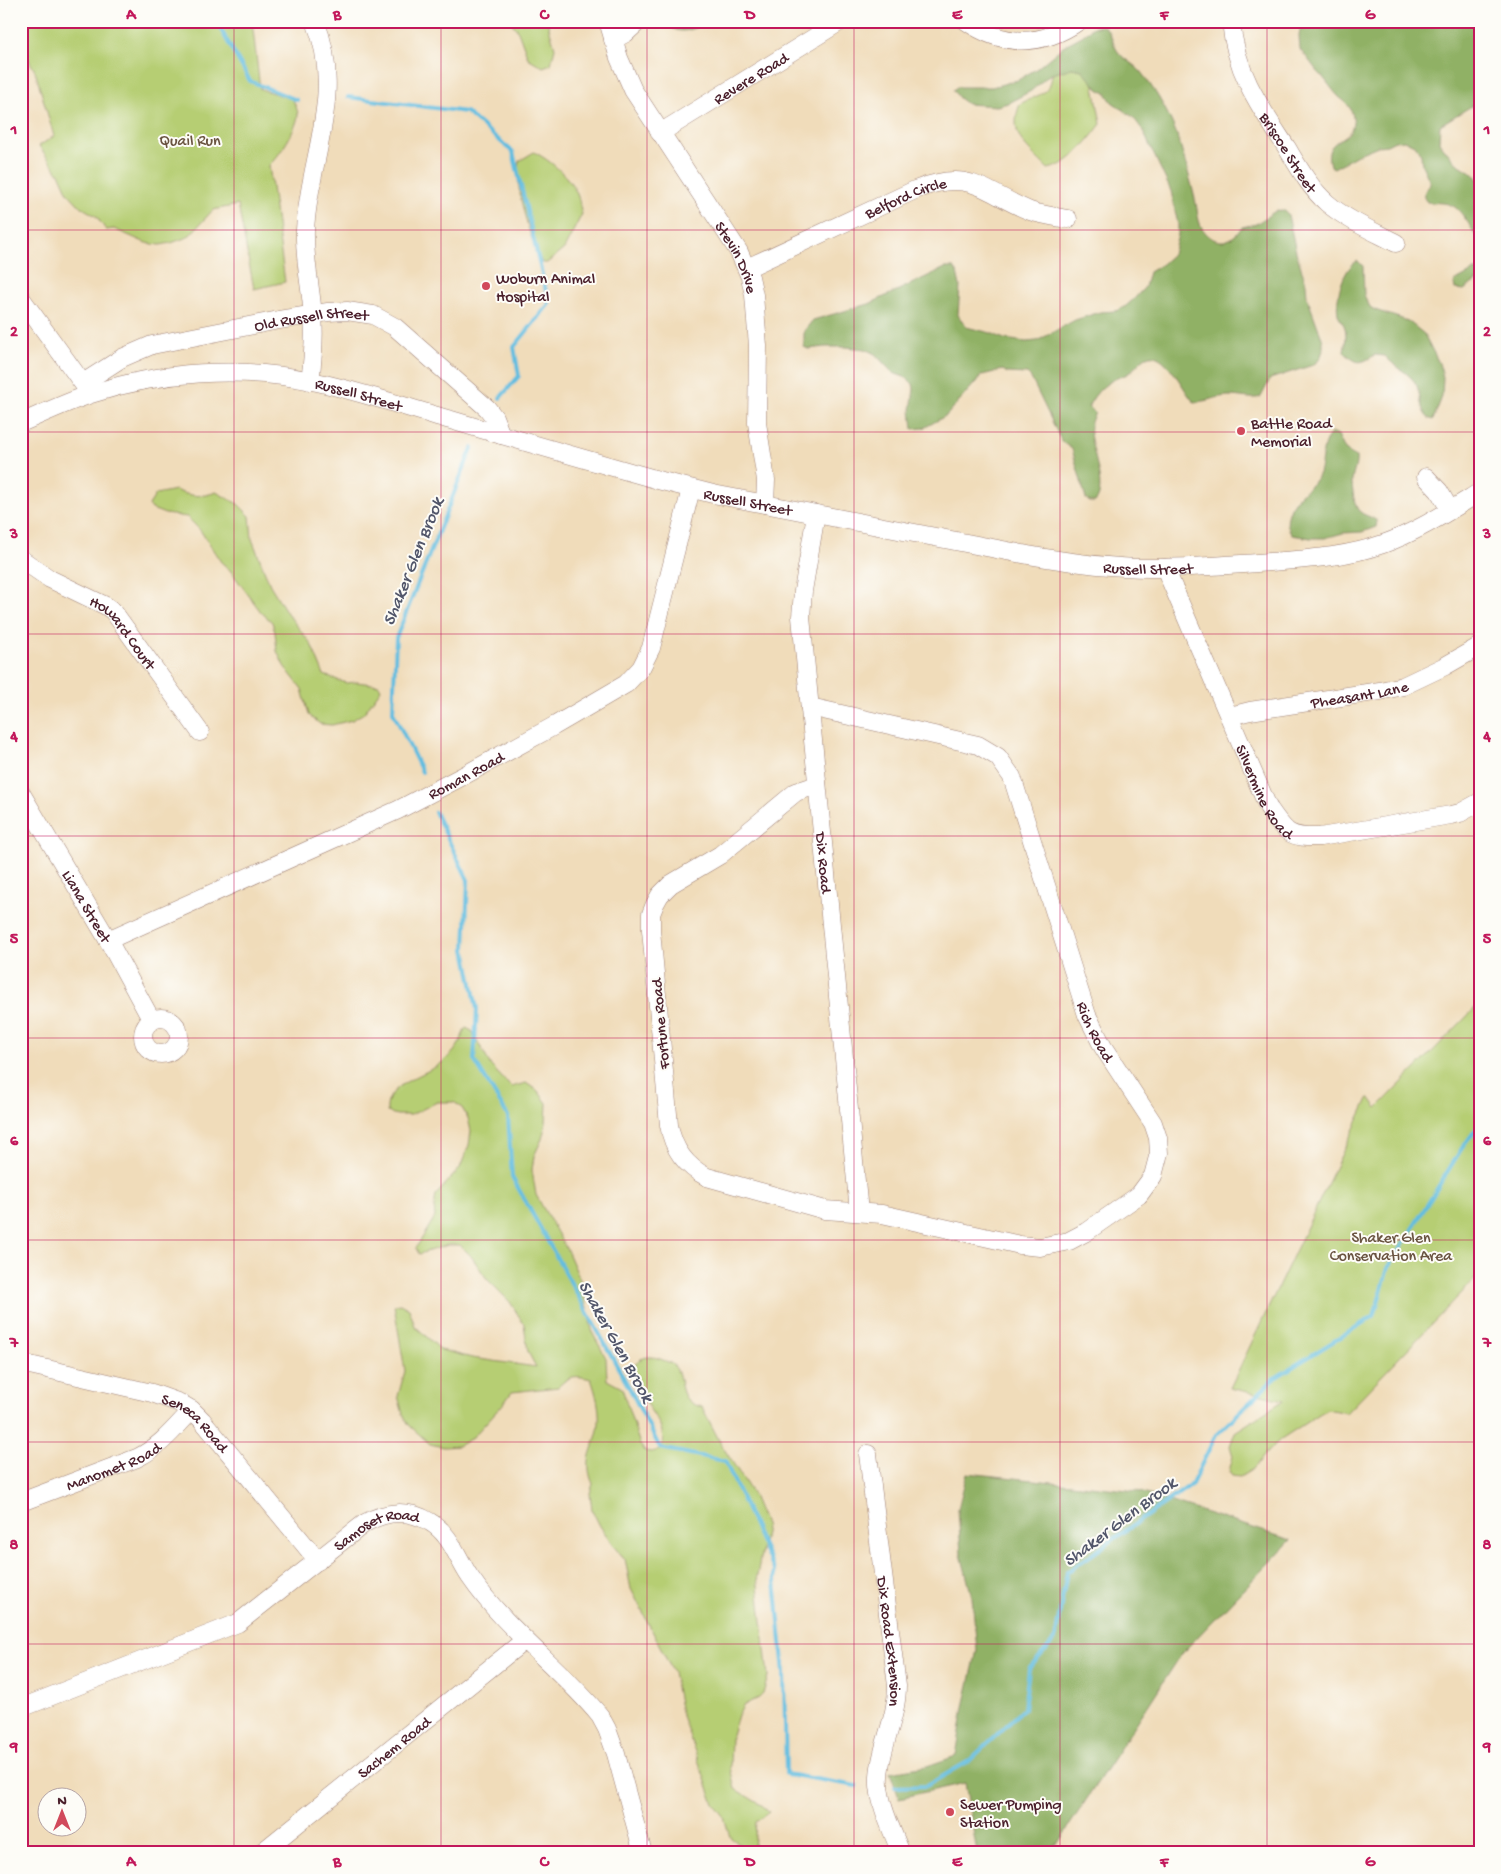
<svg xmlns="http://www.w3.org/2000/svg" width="1501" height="1874" font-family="'Gochi Hand',sans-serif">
  <rect width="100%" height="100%" fill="#fdfcf7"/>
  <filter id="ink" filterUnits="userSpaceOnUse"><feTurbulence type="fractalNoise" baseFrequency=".02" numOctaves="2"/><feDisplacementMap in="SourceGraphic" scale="10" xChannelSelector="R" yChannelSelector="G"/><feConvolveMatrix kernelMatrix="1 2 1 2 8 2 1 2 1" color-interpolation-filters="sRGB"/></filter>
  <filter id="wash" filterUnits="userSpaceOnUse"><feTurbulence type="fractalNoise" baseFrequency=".0096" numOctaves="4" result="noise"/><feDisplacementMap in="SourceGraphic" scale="20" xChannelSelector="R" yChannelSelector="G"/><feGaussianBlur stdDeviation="1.12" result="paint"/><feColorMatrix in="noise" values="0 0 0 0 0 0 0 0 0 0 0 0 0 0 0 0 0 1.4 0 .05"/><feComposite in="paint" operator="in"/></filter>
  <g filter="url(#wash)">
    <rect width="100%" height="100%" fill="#f0dcba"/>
    <path fill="#b6ce73" stroke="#80764f" d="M21,21h231l8,68 33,10c1,5 5,11 5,15 0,13 -19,43 -29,51l16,117 -31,7 -16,-84 -25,5 -25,27 -17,6 -11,2 -14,-2 -32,-14 -8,1 -10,-14 -15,-9 -13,-14 -8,-18 -21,-29 15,-10 -19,-65 -14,-25z
      M510,21h37l8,27 -4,16 -8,3 -15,-9 -10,-27z
      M1073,65l19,10 9,49c-14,18 -29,40 -53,45 -20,-21 -41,-33 -28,-65 8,-5 28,-10 30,-20 2,-4 1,-7 3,-11z
      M534,152c16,8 36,25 43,42 3,6 3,14 5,20l-18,35 -17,14h-5c-11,-21 -29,-79 -23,-102z
      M175,490c14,6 26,8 41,2l22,12 12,12 2,23 18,46 17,28 24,31 13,31 22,8 11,-1 22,3 2,4 -17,24 -12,7 -20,5 -12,-1 -11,-9 -7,-26 -18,-23 -7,-15 -2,-19 -3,-10 -11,-10 -31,-42 -9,-8 -21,-32 -13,-13 -22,-3 -13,-5 -3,-4 7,-11z
      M1480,1003v235l-4,6 4,4v26l-134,139 -19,-4 -46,30 -13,12 -15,18 -13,8 -8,-1 -3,-4 4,-16 -3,-10 5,-14 49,-32 -54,-12 139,-291 8,11z
      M466,1028l6,3 19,35 20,21 15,-4 12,8 9,12 -1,20 -4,16 -8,17 -2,14 4,25 31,55 14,32 12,52 13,24 1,22 15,8 18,57 5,6 6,1 9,-2c4,-7 3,-15 1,-22 -5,-15 -44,-54 -22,-68 10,-6 19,-2 29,2 18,7 7,30 23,41 3,2 7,3 11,4l19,37 31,49 14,34 -9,49 11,100 -5,18 -4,4 -15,7 -6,10 -7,23 -1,29 5,22 28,17 6,6 -13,10 -2,28 -3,3 -21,-16 -6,-20 -10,-13 -33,-91 -8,-41 -42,-83 -6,-30 -10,-11 -15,-22 -8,-16 -2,-17 3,-9c-12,-27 5,-39 6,-62 1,-14 -3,-29 -8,-43 -16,-4 -21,-4 -33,8l-46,5 -8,11 -32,35 -14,8 -14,1 -14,-3 -21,-19 -6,-11 -5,-18 7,-25 -11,-66 6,-1 9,5 6,17 26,24 31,8 64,9 -8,-15 -4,-28 -14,-22 -23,-23 -16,-23 -11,-11h-12l-29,9 -3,-6 19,-31 -1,-10 2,-12 24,-27 9,-23 2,-14 -3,-13 -6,-10 -8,-6h-17l-26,13h-14l-10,-3c-3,-30 41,-36 58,-52 6,-5 12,-11 15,-18 3,-5 2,-10 6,-14z"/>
    <path fill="#90b165" stroke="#6d6848" d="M675,21h32c-9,7 -24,14 -35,7z
      M1302,21h178v80l-40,24 -1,17 16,20 19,12 6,9v60c-6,-10 -18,-34 -29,-38 -7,-3 -17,-2 -24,-3 -8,-9 1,-11 3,-20l-8,-17 -1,-10 -5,-9 -12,-6 -9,1 -8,4 -9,1 -17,7 -27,15 -4,-2c-8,-30 21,-22 23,-43 1,-5 -1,-11 -3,-15 -3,-5 -7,-8 -11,-11 -6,-6 -11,-14 -17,-21 -9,-8 -13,-18 -22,-26l-1,-15z
      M1103,26c9,5 9,20 17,28 6,7 14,10 20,17 17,21 32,47 40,73 5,18 11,37 15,55 3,11 2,25 10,33 13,15 27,10 37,-5l14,-3 21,-14 8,1 3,4 8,37 10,31 1,14 16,44v9l-3,9 -7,6 -43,14 -9,18c-10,3 -21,-1 -32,-1 -12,0 -23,6 -35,6 -10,-10 -27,-50 -45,-46 -10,3 -14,15 -24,19 -17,5 -29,16 -37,32l7,6c-3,6 -6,12 -5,19 1,17 18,58 5,70h-5l-4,-3 -14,-50 -10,-7 -31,-64 -4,-4 -20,-1 -4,-3 -21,5 -35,40 -23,13 -11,1 -2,-19 3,-21 -1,-5 -6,-6 -14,-5 -18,-19 -10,-5 -19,-2h-21l-17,2 -4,-2v-16l9,-11 56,-16 76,-36h9l3,4 3,14 -2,29 8,12 25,6 13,6 22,3 11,-1 38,-21 25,-8 16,-1 10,-5 8,-7 11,-12 4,-15 13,-8 11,-10 5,-19v-10l-7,-34 -29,-62 -9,-12 -21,-15 -6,-9 -8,-4 -16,-19 -10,-2 -23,7 -18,16 -23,12 -11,3 -30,-2 -8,-6 -6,-8 4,-3h35l26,-7 18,-11 29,-24 17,-9 11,-9z
      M1358,261l5,5 1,29 6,12 5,3 33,11 16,13 15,29 4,14 -1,20 -9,23c-13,-3 -12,-24 -16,-34 -6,-13 -23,-19 -32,-30l-10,-1c-15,9 -17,10 -31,-3 1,-7 3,-17 1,-24 -1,-5 -6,-8 -7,-14 -3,-14 5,-47 20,-53z
      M1480,268v10l-16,12 -9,-1 -1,-5 2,-3z
      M1332,432l6,3 7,15 11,7c1,9 -3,15 -4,24 0,6 2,25 7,30 5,5 12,5 18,10l-1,6 -14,5 -19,1 -18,5h-14l-19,-3c-5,-8 -6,-13 -3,-22 5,-20 24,-23 30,-40 4,-13 2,-30 13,-41z
      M967,1473l170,18 154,49 -108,112 -125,191 -17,10h-64l-12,-70 -66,15 -9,-26 37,-6 29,-10 8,-49 13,-57 -5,-53 -11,-43 -3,-45z"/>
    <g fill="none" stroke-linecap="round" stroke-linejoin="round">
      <path stroke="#62bde0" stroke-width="4" d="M216,21l34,60 47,19
        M348,97l118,15 47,40 36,152 -35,43 5,29 -19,22
        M422,772l-29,-60 3,-74 76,-190
        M435,812l33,68 -3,69 12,60 -3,51 34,56 4,61 118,212 30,59 65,13 49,109 10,103 2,101 71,12
        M895,1787l31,-1 43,-25 55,-52 5,-40 26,-30 12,-67 125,-88 24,-49 59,-57 99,-62 14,-48 74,-120 18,-24"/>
    </g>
  </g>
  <g filter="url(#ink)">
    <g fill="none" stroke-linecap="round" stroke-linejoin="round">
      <g stroke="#9d7e72" stroke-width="19">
        <g id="minor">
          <path id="s1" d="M608,21l11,37 14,32 106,162 11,25 4,18 4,51 -1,77 9,57 -1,24"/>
          <path d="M966,21c37,26 76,26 113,0"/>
          <path id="s2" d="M1231,21c4,51 29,86 56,127 12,20 23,40 40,55 20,17 46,28 69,40"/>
          <path d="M613,40l13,-7 13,-12"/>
          <path id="s3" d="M660,133l181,-112"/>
          <path id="s4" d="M747,268l168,-78c56,-22 67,1 115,21 12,4 26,6 38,8"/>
          <path d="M21,298l68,94"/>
          <path d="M310,381c3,-22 5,-42 3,-64 -2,-30 -9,-57 -8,-87 4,-72 40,-136 10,-209"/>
          <path id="s5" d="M83,383l39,-25 30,-13 127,-25 49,-8 19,-1 26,4 22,12 92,81 7,9 7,18"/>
          <path id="s6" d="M21,423c23,-10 46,-21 70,-29 70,-23 149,-28 221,-13 47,10 93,26 139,39 70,21 141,41 211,61l51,13 315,61c40,7 80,13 121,13 40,0 81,-3 121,-6 38,-3 76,-5 113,-18 34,-12 66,-33 97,-52"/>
          <path d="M1426,477l13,14 11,19"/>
          <path id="s7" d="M816,514l-13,77 -2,26 58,595"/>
          <path id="s8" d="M21,559l29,20 56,27 7,5 87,121"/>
          <path id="s9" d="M1165,568l103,239c18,26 20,31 52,30l131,-22 9,-2 20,-11"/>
          <path id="s10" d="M810,707l168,38 20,12 14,20 75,238 16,32 50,76 5,15 1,15 -6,23 -14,19 -53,37 -17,9 -29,6 -20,-2 -138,-31 -57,-4 -118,-33c-22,-11 -34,-28 -38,-52l-18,-195v-16l4,-10 5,-9 11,-11 49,-29 76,-63 21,-7"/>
          <path id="s11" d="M1230,716l20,-5 130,-20 23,-5 42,-20 35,-20"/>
          <path id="s12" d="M21,793l87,147 44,81"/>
          <path id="s13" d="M108,940l290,-130 65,-34 91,-50 72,-42 15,-16 10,-20 40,-159"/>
          <circle cx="161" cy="1036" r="18"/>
          <path id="s14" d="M21,1363l131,30 28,10 12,7 10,10 116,141"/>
          <path id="s15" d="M868,1454l29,232c0,32 -16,59 -18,90 -2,25 13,54 22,77"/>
          <path id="s16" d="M21,1502l116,-44c24,-12 37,-29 55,-48"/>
          <path id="s17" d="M21,1708l217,-85 127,-100c21,-12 44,-14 65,-1 21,12 27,36 40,55 36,53 90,90 130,139l7,13 9,25 27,99"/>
          <path id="s18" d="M261,1853l264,-213"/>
        </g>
      </g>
      <use href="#minor" stroke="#fff" stroke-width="18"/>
    </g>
  </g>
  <path fill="none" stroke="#c2185b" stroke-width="1" stroke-opacity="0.55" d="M234,21v1832M441,21v1832M647,21v1832M854,21v1832M1060,21v1832M1267,21v1832M21,230h1459M21,432h1459M21,634h1459M21,836h1459M21,1038h1459M21,1240h1459M21,1442h1459M21,1644h1459"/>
  <g fill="#d1495b" stroke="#fdfcf7" stroke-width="2">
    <circle cx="486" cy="286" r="5"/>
    <circle cx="1241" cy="431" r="5"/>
    <circle cx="950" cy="1812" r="5"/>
  </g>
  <g text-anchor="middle" stroke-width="4" stroke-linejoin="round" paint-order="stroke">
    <g font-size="16" fill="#4a1f2b" stroke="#fdfcf7">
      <text dy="6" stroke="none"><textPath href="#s3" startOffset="106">Revere Road</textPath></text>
      <text dy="6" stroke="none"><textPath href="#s2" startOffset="145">Briscoe Street</textPath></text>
      <text dy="6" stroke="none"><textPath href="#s4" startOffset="174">Belford Circle</textPath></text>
      <text dy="6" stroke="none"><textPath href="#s1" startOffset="271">Stevin Drive</textPath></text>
      <text dy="6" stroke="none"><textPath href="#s5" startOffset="241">Old Russell Street</textPath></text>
      <text dy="6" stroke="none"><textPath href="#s6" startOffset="348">Russell Street</textPath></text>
      <text dy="6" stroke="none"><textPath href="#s6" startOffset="752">Russell Street</textPath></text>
      <text dy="6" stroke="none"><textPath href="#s6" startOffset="1158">Russell Street</textPath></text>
      <text dy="6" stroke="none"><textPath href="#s8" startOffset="128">Howard Court</textPath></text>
      <text dy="6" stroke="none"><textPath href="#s11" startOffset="131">Pheasant Lane</textPath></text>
      <text dy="6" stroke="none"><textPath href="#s13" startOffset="394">Roman Road</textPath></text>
      <text dy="6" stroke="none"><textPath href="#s9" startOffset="245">Silvermine Road</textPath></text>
      <text dy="6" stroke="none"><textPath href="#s7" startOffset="351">Dix Road</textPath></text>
      <text dy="6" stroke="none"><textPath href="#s12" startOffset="131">Liana Street</textPath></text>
      <text transform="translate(659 1024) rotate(-95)" y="6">Fortune Road</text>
      <text dy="6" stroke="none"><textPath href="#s10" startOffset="488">Rich Road</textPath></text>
      <text dy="6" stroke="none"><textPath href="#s14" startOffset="188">Seneca Road</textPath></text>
      <text dy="6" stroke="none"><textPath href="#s16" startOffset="99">Manomet Road</textPath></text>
      <text dy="6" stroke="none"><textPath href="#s17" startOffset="404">Samoset Road</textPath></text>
      <text dy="6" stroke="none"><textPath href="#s15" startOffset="189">Dix Road Extension</textPath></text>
      <text dy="6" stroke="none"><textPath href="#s18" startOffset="170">Sachem Road</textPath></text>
    </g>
    <g font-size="16" fill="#6a5441" stroke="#fdfcf7">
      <text x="190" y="145">Quail Run</text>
      <text x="1391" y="1242">Shaker Glen<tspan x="1391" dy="18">Conservation Area</tspan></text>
    </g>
    <g font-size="16" fill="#4a1f2b" stroke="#fdfcf7" text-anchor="start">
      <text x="496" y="283">Woburn Animal<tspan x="496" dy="18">Hospital</tspan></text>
      <text x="1251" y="428">Battle Road<tspan x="1251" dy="18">Memorial</tspan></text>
      <text x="960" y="1809">Sewer Pumping<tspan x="960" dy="18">Station</tspan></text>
    </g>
    <g font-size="18" font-style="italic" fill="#52566a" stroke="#fdfcf7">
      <text transform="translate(412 561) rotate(-68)" y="6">Shaker Glen Brook</text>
      <text transform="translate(617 1341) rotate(61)" y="6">Shaker Glen Brook</text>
      <text transform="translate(1119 1521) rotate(-37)" y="6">Shaker Glen Brook</text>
    </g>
  </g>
  <rect width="1501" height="1874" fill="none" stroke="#fdfcf7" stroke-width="55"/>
  <g transform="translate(62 1812)"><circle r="24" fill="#fdfcf7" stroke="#b5a4a5"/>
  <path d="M0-4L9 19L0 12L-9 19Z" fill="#d1495b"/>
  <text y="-8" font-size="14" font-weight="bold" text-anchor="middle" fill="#4a1f2b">N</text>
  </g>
  <rect x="28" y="28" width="1446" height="1818" fill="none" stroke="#c2185b" stroke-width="2"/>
  <g font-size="16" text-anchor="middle" font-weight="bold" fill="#c2185b">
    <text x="131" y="19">A</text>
    <text x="337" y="19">B</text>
    <text x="544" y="19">C</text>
    <text x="750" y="19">D</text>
    <text x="957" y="19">E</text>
    <text x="1164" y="19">F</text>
    <text x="1370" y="19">G</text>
    <text x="14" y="134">1</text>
    <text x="1487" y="134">1</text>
    <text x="14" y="336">2</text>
    <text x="1487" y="336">2</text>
    <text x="14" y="538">3</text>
    <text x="1487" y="538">3</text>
    <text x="14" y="741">4</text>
    <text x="1487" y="741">4</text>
    <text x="14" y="943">5</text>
    <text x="1487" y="943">5</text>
    <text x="14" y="1145">6</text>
    <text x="1487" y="1145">6</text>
    <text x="14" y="1347">7</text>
    <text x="1487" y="1347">7</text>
    <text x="14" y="1549">8</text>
    <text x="1487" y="1549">8</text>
    <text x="14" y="1751">9</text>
    <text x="1487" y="1751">9</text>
    <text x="131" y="1866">A</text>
    <text x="337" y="1866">B</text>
    <text x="544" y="1866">C</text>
    <text x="750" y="1866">D</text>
    <text x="957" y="1866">E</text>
    <text x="1164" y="1866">F</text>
    <text x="1370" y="1866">G</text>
  </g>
</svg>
